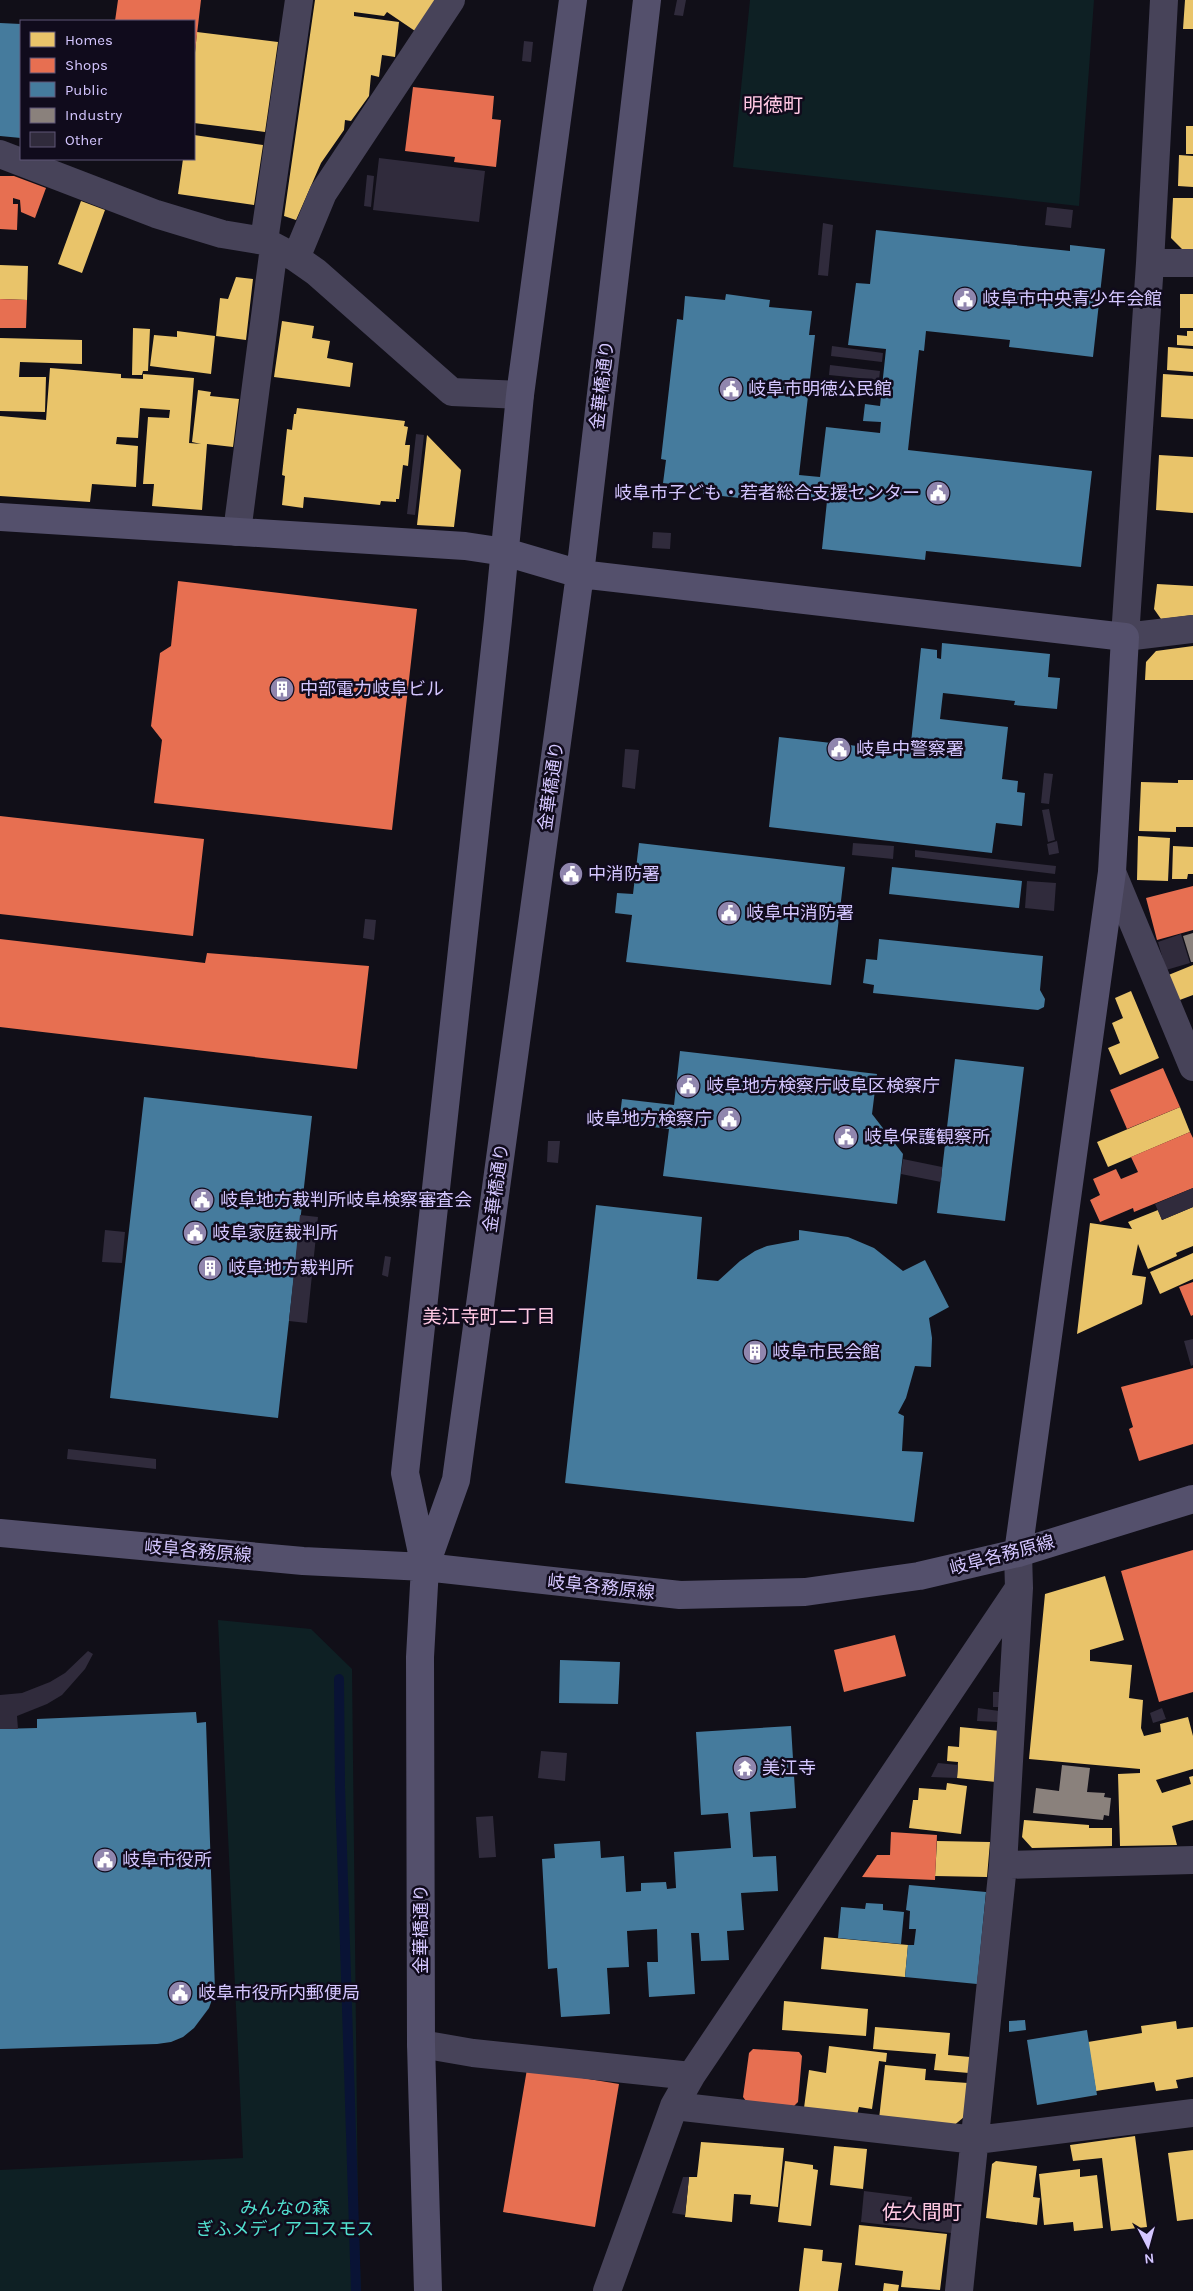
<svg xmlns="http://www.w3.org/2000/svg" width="1193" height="2291" font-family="Karla,'Noto Sans JP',sans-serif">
  <rect width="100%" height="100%" fill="#110f18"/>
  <path fill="#0e2024" d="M750,0h344l-15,206 -346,-39z
    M218,1620l93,9 41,40 6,543 3,79h-361v-121l243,-12z"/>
  <path fill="#e9c46a" d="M315,0h122l-22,31 -28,-19 -3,4 -30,-4v4l45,6 -4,35 -13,-2 -3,22 -8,-2 -2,21 -18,25 -6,-1 -1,10 -23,33 -25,57 -12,-4z
    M1185,0h8v29h-10z
    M197,32l81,10 -13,90 -71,-9v-60z
    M1186,126h7v28h-7z
    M194,135l69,10 -9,60 -76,-11 5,-35h11z
    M1179,155l14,1v31l-15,-1z
    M1173,198h20v51h-11l-11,-11z
    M81,201l24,9 -23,63 -24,-9z
    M0,265l28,1 -1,34 -27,-1z
    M236,277l17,2 -7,61 -30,-4 4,-38 8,1z
    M1180,294h13v34h-13z
    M282,321l32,5 -2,12 18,3 -3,17 26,5 -3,24 -76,-10z
    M133,328l17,1 -2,42h-5l-1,4h-10z
    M177,331l38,5 -4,38 -61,-8 4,-31 23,2z
    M1187,331h6v15l-16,-1v-10l10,1z
    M0,338l82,2v24l-62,-2 -1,15h27l-1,35 -45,-1z
    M1168,347l25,2v23l-26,-2z
    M50,368l71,6v4l22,1v-5l51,4 -5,65 12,1 -9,-2 6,-52 13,2 -1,4 29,3 -6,48 -26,-3 -5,66 -50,-4 2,-22h-11l5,-67 21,1 1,-8 -30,-2 -2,30 -21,-1 -1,7 22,2 -2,41 -44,-3 -2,18 -90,-6v-80l46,4z
    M1163,374l30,2v43l-32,-2z
    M297,408l108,13 -1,5 4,1 -3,18h5l-2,21 -5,-1 -4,34h-3v3l-15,-1 -1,4 -76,-8 -1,11 -21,-3 3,-29 -3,-1 5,-46 5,1 2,-16h2z
    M427,435l34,35 -7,57 -37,-2z
    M1159,455l34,2v56l-37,-3z
    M1157,584l36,2v29l-32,4 -7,-10z
    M1193,646v34h-48l1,-18 10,-11z
    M1178,780h15v47h-17v5l-37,-1 2,-49 37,1z
    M1138,836l32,2 -2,43 -31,-1z
    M1173,846l20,1v27h-5l-1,5h-15z
    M1193,965v30l-16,6 -11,-25z
    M1131,991l28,67 -39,17 -12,-27 12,-5 -8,-20 11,-5 -8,-20z
    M1180,1107l10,25 -82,35 -11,-25z
    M1193,1207v39l-17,7 1,3 -29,13 -10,-25 -6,31 14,2 -4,27 -65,30 13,-111 42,6 -4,-7 30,-12 4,10z
    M1193,1253v26l-33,15 -10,-22z
    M1105,1576l19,64 -34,10v11l42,4 -3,33 14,2 -2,28 3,8 17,-4 -1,-8 28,-7 5,19v33l-37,11 6,13 29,-9 -2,-7 4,-1v44l-21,6 5,19 -57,1 -2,-72 22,-1v-4l-111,-10 16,-165z
    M960,1727l40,4 -4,51 -39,-4 1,-16 -11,-1 1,-15 11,1z
    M947,1783l20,3 -6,48 -52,-6 4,-28h5l1,-12 27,2z
    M1024,1820l65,5v3h23v18l-80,2 -10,-11z
    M937,1841l53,1 -3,35 -52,-1z
    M824,1937l84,8 -3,32 -84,-8z
    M784,2001l84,8 -2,27 -84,-6z
    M1176,2021l1,8 16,-2v50l-17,3 2,8 -22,3 -2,-9 -58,9 -8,-49 54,-9 -1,-7z
    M875,2027l75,6 -2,22 22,2 -1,16 -35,-3 2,-16 -63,-5z
    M829,2046l58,7 -1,9 -7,-1 -7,48 -13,-2 -2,8 -53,-7 5,-38 17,3z
    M885,2065l41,4 -1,11 43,3 -4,34 -12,10 -73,-8z
    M1135,2136l12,91 -36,4 -9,-73 -29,3 -3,-16z
    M701,2142l83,6 -6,59 -28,-3 1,-9 -17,-1 -2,28 -47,-5 4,-40h8z
    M834,2146l33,3 -4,40 -33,-4z
    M1193,2150v69l-16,2 -9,-68z
    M785,2161l28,4v4l5,1 -7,56 -33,-4z
    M996,2161l41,5 -4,31 7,1 -3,27 -51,-7 6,-54z
    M1080,2169v8l17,-2 6,53 -29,3 -1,-9 -29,3 -5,-51z
    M859,2225l88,9 -7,56 -39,-3 2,-16 -48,-6z
    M804,2248l19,2 -1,11 20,2 -4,28h-39z
    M884,2283l15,2 -1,6h-15z"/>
  <path fill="#e76f51" d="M118,0h83l-6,51 -1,-30h-79z
    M413,87l81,9 -2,23 9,1 -5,47 -42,-5 1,-5 -50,-6z
    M0,176h14l32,12 -11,30 -14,-6 -1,-12 -7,-2v6h5l-1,26 -17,-1z
    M0,299l27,1 -1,28h-26z
    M178,581l239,28 -25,221 -238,-27 8,-63 -11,-14 9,-73 11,-7z
    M0,816l204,23 -11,97 -193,-22z
    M1193,886v44l-36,10 -11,-42z
    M0,939l205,24 2,-10 162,13 -12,103 -357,-42z
    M1163,1068l17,39 -53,22 -17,-39z
    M1190,1132l3,6v50l-59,24 -1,-4 -33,14 -10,-22 10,-5 -7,-16 23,-10 5,10 17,-7 -7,-15z
    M1193,1282v33l-2,1 -12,-29z
    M1193,1368v76l-54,17 -10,-32 4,-2 -12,-40z
    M1193,1550v142l-34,10 -38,-131z
    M895,1635l11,41 -62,16 -10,-42z
    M891,1832l46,3 -2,45 -73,-3 15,-22h13z
    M753,2049l46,3 3,4 -4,46 -4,4 -48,-5 -3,-4 6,-44z
    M527,2069l92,15 -24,143 -92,-15z"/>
  <path fill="#457b9d" d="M0,23l21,1v114l-21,-2z
    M876,230l194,21v-6l35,4 -12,108 -84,-10 1,-7 -84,-9 -2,20 -5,-1 -11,100 184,21 -11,96 -155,-16 -1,9 -103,-11 5,-48 -77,-9 -1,7 -46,-5 1,-6 -41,-5 3,-23 -5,-1 16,-140 6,1 2,-24 40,4 1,-6 44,6 -1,7 43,4 -3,24h6l-16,140 21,2 6,-50 54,6 1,-11 -18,-1 2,-17 15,2 6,-57 -38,-4 8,-62 14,1z
    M942,643l108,11 -2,23 12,1 -3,31 -43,-4 1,-4 -72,-8 -3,26 68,8 -6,52 16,2 -1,11 8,1 -3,33 -26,-3 -4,30 -223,-26 10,-90 131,15 11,-104 16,2v8l4,1z
    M639,843l206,24 -14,118 -205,-23 6,-47 -17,-2 2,-20 16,1z
    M892,867l130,14 -3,27 -130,-14z
    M879,939l164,17 -3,34 5,9 -1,8 -6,3 -165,-17 1,-8 -11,-2 3,-24 11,1z
    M680,1051l197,23 -5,40 31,40 -6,50 -234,-28 6,-47 -50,-6 3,-24 52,6z
    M955,1059l69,8 -19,154 -68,-8z
    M144,1097l168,19 -34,302 -168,-20z
    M596,1205l106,12 -5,62 21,2 22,-20 15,-10 12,-5 32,-6v-10l49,7 26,11 29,23 22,-11 24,47 -20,11 3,20 -1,29 -16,-1 -9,32 -8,15 6,3 -2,35 21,1 -9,70 -349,-39z
    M560,1660l60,2 -2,42 -59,-1z
    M196,1712l1,11 9,-1 9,269 -6,17 -15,20 -11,9 -12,5 -14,2 -157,5v-320l37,-1v-9z
    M791,1726l5,82 -46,4 3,45 23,-1 2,35 -37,2 3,37 -17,1 2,29 -28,1 -2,-28h-8l4,61 -46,3 -2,-35h11l-1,-33 -30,2 2,36 -22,1 3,46 -49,3 -4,-49 -9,1 -6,-110 13,-1 -1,-14 46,-3 1,17 23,-2 2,36 15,-1v-8l25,-1 1,7 9,-1 -2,-36 57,-4 -3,-35 -27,2 -5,-83z
    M909,1885l77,7 -9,92 -72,-7 3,-32h6l2,-16h-7l1,-18 -4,-1z
    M866,1903l17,1v6l21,2 -3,32 -63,-6 3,-31 24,2z
    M1025,2020l1,10 -17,2v-11z
    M1087,2030l10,65 -60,10 -10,-65z"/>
  <path fill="#8a817c" d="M1193,933v29h-2l-8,-26z
    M1062,1765l28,3 -3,24 18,1 -1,4 7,1 -2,18 -5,-1 -1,5 -70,-7 3,-25 23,3z"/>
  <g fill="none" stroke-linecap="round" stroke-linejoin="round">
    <path stroke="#091335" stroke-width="10" d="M339,1679l1,108 16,504"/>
  </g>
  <path fill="#302b3c" d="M677,0h9l-3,16 -9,-1z
    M524,41l9,1 -2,20 -9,-1z
    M379,158l106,13 -6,51 -106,-12z
    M367,175l7,1 -3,31 -7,-1z
    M1047,207l26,3 -2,18 -26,-3z
    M823,223l10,2 -5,51 -10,-1z
    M832,346l51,7 -1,9 -51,-6z
    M830,365l50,6 -1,9 -50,-5z
    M416,434l8,1 -9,80 -8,-1z
    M653,532l18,1 -1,16 -18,-1z
    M625,749l14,1 -4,39 -13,-2z
    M1044,773l9,1 -4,30 -8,-1z
    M1049,809l6,31 -7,2 -6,-32z
    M1057,841l2,12 -10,2 -2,-11z
    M853,843l41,3 -1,13 -41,-4z
    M915,850l141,16 -1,8 -140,-17z
    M1027,881l29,2 -2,28 -29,-3z
    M365,919l11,1 -2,20 -11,-2z
    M1181,934l9,29 -24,7 -8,-28z
    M548,1141h12l-2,22 -11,-1z
    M903,1159l39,8 -1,15 -40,-8z
    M1193,1188v19l-31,13 -7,-16z
    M300,1215l18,2 -11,106 -18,-2z
    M105,1230l20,2 -3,31 -20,-1z
    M385,1256l6,1 -3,20 -6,-2z
    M1193,1339v26l-2,1 -7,-25z
    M68,1449l88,10v10l-89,-10z
    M88,1651l5,3 -8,15 -23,26 -15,9 -30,12 1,13h-18v-34l22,-2 28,-11 15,-9z
    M993,1692h9v15h-9z
    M978,1708l21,3 -1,11 -21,-1z
    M1162,1708l4,11 -13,4 -3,-10z
    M541,1751l26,2 -2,28 -27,-3z
    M938,1763l20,2 -1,13 -26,-1z
    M493,1816l3,41 -17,1 -3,-41z
    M683,2177h6l-4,38 -13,-2z
    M864,2191l48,6 -1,7 43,5 -3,24 -90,-11z"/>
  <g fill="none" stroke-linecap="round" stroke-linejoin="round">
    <path stroke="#474359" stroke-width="28" d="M1164,0l-14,263 -25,374 68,-8
      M0,154l156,60 66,20 42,7 32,17 20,14 136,120 68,3
      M264,241l35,-241
      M296,258l27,-65 128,-193
      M1150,263h43
      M237,532l37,-285
      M1112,872l81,195
      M1003,1865l190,-5
      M421,2044l52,9 218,23
      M674,2106l302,34 217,-27
      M607,2291l67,-185 17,-30 328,-488
      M959,2291l44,-426 16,-277 -1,-35"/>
    <path stroke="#54506c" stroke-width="28" d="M0,517l465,29 40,6 75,22 545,63 -13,235 -94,681
      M0,1533l303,28 122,6 255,28 125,-3 114,-16 99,-23 175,-54
      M425,1567l31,-87 124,-906 67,-574
      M428,2291l-7,-247 -1,-387 5,-90 -20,-94 93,-853 22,-225 53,-395"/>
  </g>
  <defs>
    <g id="civic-disc" transform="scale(1.25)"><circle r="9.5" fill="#9086ae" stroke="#100b1c"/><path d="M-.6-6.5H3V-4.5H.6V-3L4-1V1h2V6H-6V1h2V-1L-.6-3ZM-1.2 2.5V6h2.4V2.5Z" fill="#fff"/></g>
    <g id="building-disc" transform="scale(1.25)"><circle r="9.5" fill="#9086ae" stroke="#100b1c"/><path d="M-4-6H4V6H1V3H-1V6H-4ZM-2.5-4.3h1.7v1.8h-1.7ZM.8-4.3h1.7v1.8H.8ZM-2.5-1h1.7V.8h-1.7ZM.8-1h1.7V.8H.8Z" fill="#fff"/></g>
    <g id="temple-disc" transform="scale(1.25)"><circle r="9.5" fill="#9086ae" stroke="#100b1c"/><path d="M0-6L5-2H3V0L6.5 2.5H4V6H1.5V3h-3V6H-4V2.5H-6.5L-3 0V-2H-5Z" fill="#fff"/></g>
  </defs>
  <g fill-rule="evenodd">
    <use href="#civic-disc" x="965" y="299"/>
    <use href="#civic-disc" x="731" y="389"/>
    <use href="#civic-disc" x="938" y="493"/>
    <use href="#building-disc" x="282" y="689"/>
    <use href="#civic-disc" x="839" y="749"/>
    <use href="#civic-disc" x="571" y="874"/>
    <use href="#civic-disc" x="729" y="913"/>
    <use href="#civic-disc" x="688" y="1086"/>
    <use href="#civic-disc" x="729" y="1119"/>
    <use href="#civic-disc" x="846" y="1137"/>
    <use href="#civic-disc" x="202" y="1200"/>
    <use href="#civic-disc" x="195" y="1233"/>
    <use href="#building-disc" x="210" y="1268"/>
    <use href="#building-disc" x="755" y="1352"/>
    <use href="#temple-disc" x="745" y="1768"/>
    <use href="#civic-disc" x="105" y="1860"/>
    <use href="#civic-disc" x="180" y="1993"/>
  </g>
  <g text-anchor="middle" stroke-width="5" stroke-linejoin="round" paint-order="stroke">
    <g font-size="18" fill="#d4c6ff" stroke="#100b1c" text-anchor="start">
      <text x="982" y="305">岐阜市中央青少年会館</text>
      <text x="748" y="395">岐阜市明徳公民館</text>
      <text x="920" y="499" text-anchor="end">岐阜市子ども・若者総合支援センター</text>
      <text x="300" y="695">中部電力岐阜ビル</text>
      <text x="856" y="755">岐阜中警察署</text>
      <text x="588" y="880">中消防署</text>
      <text x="746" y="919">岐阜中消防署</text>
      <text x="706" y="1092">岐阜地方検察庁岐阜区検察庁</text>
      <text x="712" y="1125" text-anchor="end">岐阜地方検察庁</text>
      <text x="864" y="1143">岐阜保護観察所</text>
      <text x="220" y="1206">岐阜地方裁判所岐阜検察審査会</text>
      <text x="212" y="1239">岐阜家庭裁判所</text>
      <text x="228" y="1274">岐阜地方裁判所</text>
      <text x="772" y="1358">岐阜市民会館</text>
      <text x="762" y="1774">美江寺</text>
      <text x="122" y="1866">岐阜市役所</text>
      <text x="198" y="1999">岐阜市役所内郵便局</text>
    </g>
    <g font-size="18" fill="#d4c6ff" stroke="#100b1c">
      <text transform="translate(602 385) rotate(-83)" y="6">金華橋通り</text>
      <text transform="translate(551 786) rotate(-82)" y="6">金華橋通り</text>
      <text transform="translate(496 1188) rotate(-82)" y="6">金華橋通り</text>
      <text transform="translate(198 1551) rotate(5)" y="6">岐阜各務原線</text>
      <text transform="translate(1002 1555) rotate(-15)" y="6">岐阜各務原線</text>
      <text transform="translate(601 1587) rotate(6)" y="6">岐阜各務原線</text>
      <text transform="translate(421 1929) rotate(-90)" y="6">金華橋通り</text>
    </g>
    <g font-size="18" fill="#51e0cf" stroke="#100b1c">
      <text x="285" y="2214">みんなの森<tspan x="285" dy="21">ぎふメディアコスモス</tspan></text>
    </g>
    <g font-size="19" fill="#ffc8e3" stroke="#100b1c">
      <text x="489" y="1323">美江寺町二丁目</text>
    </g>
    <g font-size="20" fill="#ffc8e3" stroke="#100b1c">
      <text x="773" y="112">明徳町</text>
      <text x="922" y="2219">佐久間町</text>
    </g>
  </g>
  <rect x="20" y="20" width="175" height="140" fill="#100b1c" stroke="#5e5677"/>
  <rect x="30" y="32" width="25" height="15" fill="#e9c46a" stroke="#5e5677"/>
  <text x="65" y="45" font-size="15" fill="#d4c6ff">Homes</text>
  <rect x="30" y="58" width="25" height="15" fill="#e76f51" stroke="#5e5677"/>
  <text x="65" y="70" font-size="15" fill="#d4c6ff">Shops</text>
  <rect x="30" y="82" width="25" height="15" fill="#457b9d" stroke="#5e5677"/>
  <text x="65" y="95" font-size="15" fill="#d4c6ff">Public</text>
  <rect x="30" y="108" width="25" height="15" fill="#8a817c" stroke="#5e5677"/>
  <text x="65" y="120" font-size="15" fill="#d4c6ff">Industry</text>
  <rect x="30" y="132" width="25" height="15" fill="#302b3c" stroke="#5e5677"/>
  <text x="65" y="145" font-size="15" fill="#d4c6ff">Other</text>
  <g transform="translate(1148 2246) rotate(174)" stroke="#100b1c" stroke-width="4" paint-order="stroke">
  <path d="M0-4L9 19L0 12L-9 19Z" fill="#d4c6ff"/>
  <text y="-8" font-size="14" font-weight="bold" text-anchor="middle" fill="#d4c6ff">N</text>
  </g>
</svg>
